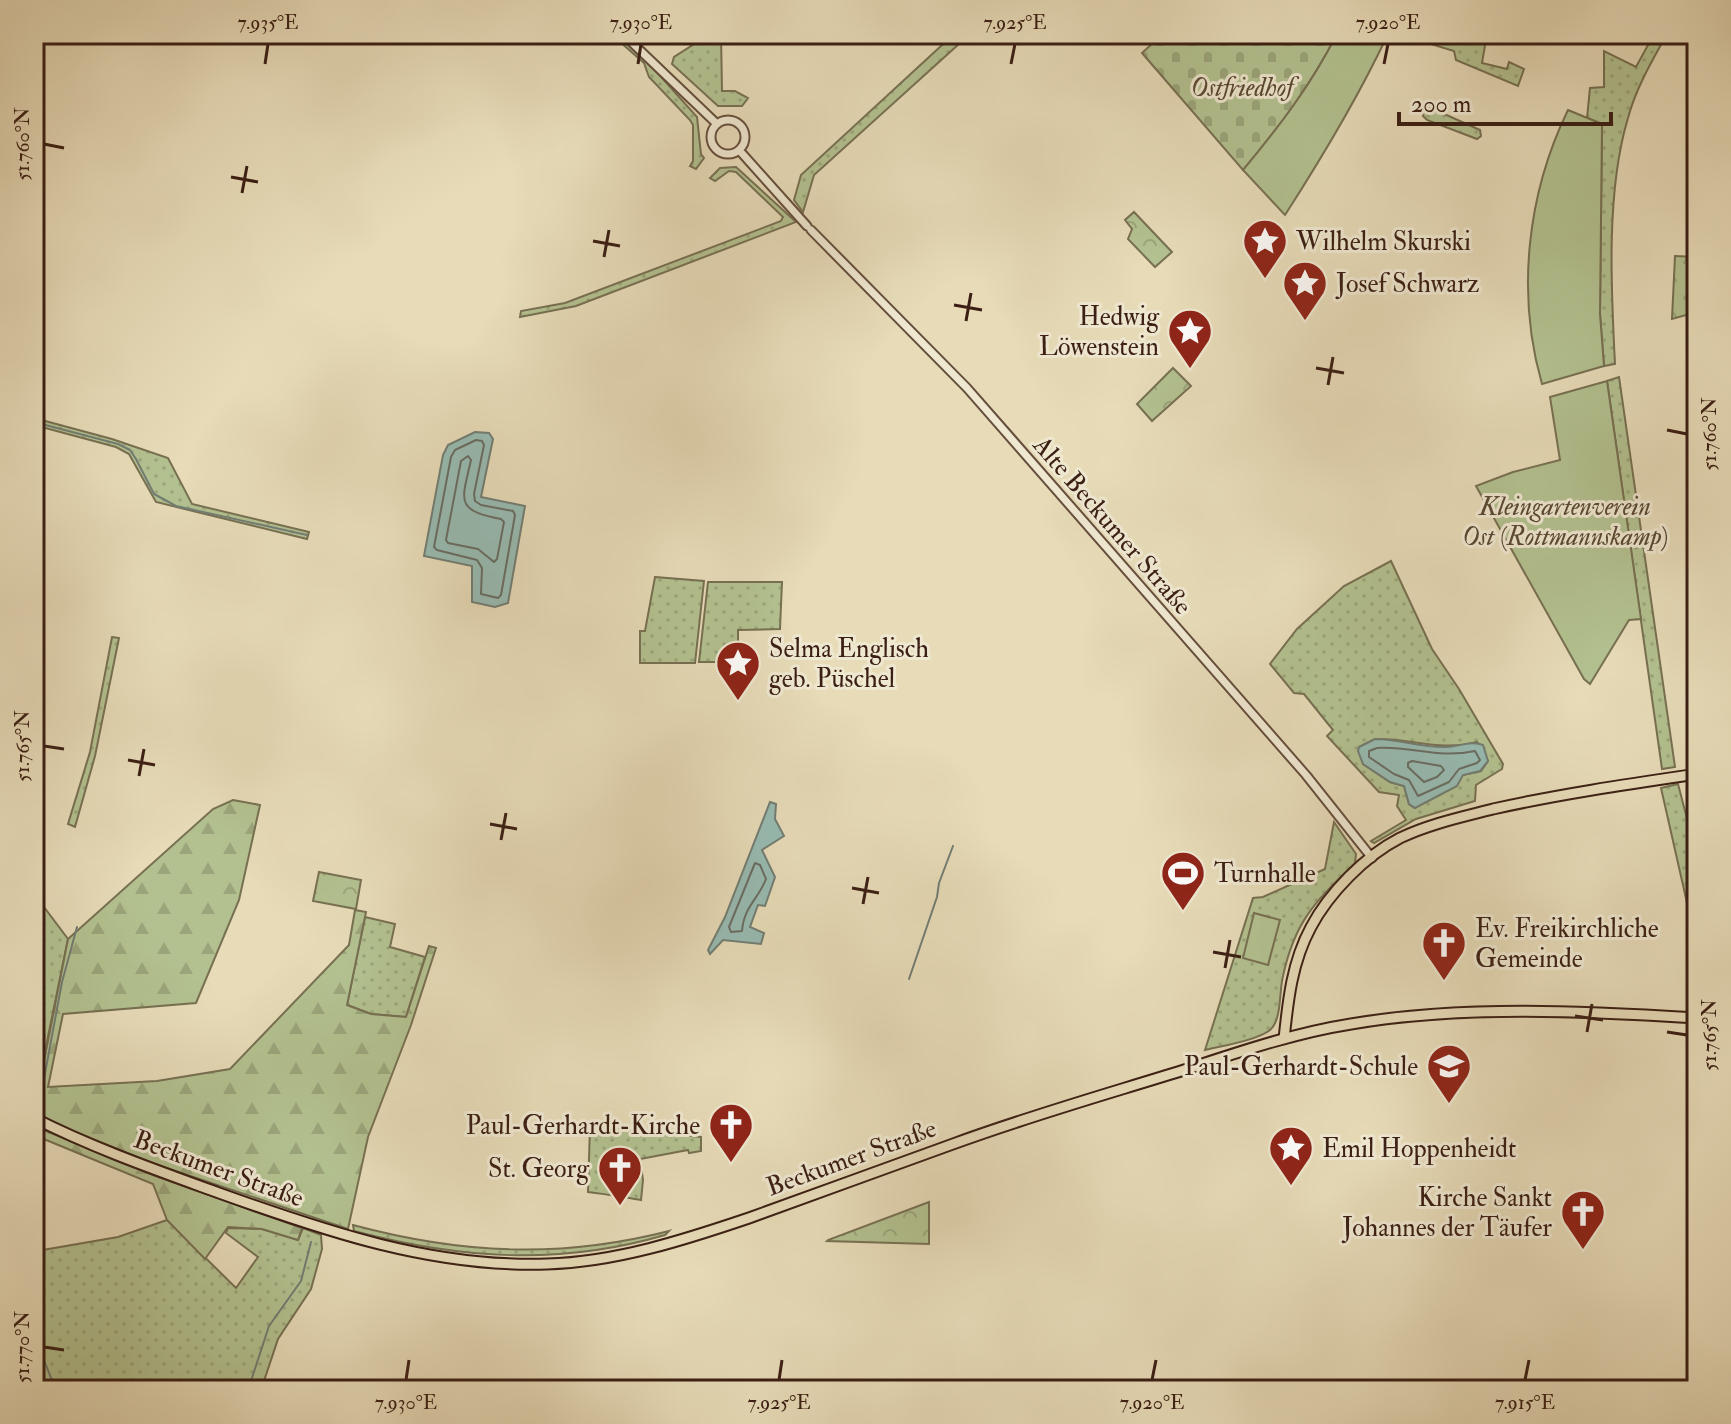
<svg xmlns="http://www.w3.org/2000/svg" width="1731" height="1424" font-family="'IM FELL Double Pica',serif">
  <defs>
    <pattern id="grass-dots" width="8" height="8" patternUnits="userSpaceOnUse" patternTransform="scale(2)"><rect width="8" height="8" fill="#b3c190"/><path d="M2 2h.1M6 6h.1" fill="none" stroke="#9ba57b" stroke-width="1.8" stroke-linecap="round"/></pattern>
    <pattern id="forest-firs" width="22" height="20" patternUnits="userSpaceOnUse" patternTransform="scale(2)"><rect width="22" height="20" fill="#b3c190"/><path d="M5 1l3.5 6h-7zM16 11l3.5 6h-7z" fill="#9ba57b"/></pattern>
    <pattern id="cemetery-stones" width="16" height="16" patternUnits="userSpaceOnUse" patternTransform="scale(2)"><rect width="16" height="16" fill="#b3c190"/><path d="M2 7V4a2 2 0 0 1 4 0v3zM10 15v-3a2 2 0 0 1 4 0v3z" fill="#9ba57b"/></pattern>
    <pattern id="park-crowns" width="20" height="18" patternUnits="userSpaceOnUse" patternTransform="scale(2)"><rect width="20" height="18" fill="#b3c190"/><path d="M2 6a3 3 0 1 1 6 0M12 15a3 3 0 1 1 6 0" fill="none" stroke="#9ba57b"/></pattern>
  </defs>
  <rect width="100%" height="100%" fill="#e7dbb8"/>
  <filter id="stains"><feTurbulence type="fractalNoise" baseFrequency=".0025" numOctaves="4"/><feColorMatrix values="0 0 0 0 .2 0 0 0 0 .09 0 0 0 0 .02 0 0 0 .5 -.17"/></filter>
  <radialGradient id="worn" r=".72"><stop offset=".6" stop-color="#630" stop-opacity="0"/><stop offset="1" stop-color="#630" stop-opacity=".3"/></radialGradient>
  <path fill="url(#grass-dots)" stroke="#777052" stroke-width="2" fill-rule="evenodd" d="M611,34h7l19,16 60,67 4,37 3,4 -8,11 -6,-3 3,-5v-36l-3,-5 -41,-43 -5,-14z
    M710,34h11l1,57h13l13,7 -6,8h-24l-46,-42 2,-7z
    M954,34h16l-156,141 -11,37 -9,-12 7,-25z
    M1398,34h89l-5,29 25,6 2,-7 15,7 -6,17 -62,-26 -2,-9z
    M1654,34h13c-15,27 -31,54 -39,84 -22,73 -17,169 -13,246l-11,2 -4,-52 2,-190 -15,-6 3,-30 14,-1v-36l32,16z
    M1426,108h5l49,22 1,6 -4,3 -50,-19 -4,-4z
    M736,167l60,55 -220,84 -56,11 1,-6 44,-8 216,-82 2,-4 -47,-45 -7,-1 -14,10 -5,-3 10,-10z
    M1619,377l56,390 -13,2 -55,-388z
    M34,418l78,21 56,19 24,46 117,28 -2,7 -151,-37 -27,-48 -13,-7 -82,-22z
    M1391,561l41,88 27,40 44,75 -1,5 -26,16 -1,16 -59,18 -42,24 -3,-2 35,-21 -9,-14 2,-11 -20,-3 -52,-56 6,-6 -29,-36 -10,-1 -24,-29 27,-35 47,-43zM1375,739c37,-1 65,13 102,3l11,19 -7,10 -18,4 -48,33 -6,-4 -5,-18 -14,-4 -27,-18 -4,-17z
    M655,577l49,4 -9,82h-55v-32h5z
    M708,582h74l-2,47 -42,1v32h-39z
    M112,637l7,1 -24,118 -20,71 -7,-3 22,-72z
    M1678,784l19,73v90l-36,-159z
    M1334,822l22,32 -1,9c-39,38 -60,57 -72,113 -4,15 -1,44 -13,54 -12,10 -48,16 -65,20l48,-152 10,-1 62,-28z
    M38,899l30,40 -34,166v-189z
    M365,917l30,7 -5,23 35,10 -19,60 -35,-3 -24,-9z
    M590,1126l111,11v14l-12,2 -1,-3 -48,9 3,21 -2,20c-19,-3 -35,-6 -53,-8z
    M167,1220l69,68 22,-31 -32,-24 2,-5 34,1 36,11 5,-12 18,7 1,14 -11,40 -33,50 -17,51h-227v-126l9,-14 75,-13z
    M353,1225c108,29 207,34 316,6l-4,4c-106,31 -205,24 -311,-4z"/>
  <path fill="url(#forest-firs)" stroke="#777052" stroke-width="2" d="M233,800l27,5 -21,95 -43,103 -133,11 -15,73 109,-6 73,-12 119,-124 6,-35 11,2 -19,93 24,9 35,3 23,-71 7,2 -25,77 -43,112 -20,92 -196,-66 -99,-40 -19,-11 34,-173 145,-130z
    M34,1126l119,49 149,53 -4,12 -36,-11 -34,-2 -23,32 -38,-39 -14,-36 -119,-49z"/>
  <path fill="url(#cemetery-stones)" stroke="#777052" stroke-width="2" d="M1150,34h187c-26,51 -58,93 -94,136l-101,-117 13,-12z"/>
  <path fill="url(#park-crowns)" stroke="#777052" stroke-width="2" d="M1134,212l38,40 -17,15 -27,-28 4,-10 -7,-9z
    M1675,256l22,1v55l-25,7z
    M1173,368l18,18 -39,35 -15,-17z
    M319,872l42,8 -5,29 -43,-8z
    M929,1202v42l-102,-3 1,-1z"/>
  <path fill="#b3c190" stroke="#777052" stroke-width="2" d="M1337,34h51c-30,64 -65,122 -103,181l-42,-45c36,-43 68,-85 94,-136z
    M1568,110l34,14 -2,190 4,52 -62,18c-26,-90 -15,-190 26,-274z
    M1607,381l34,238 -12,1 -39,64 -6,-5 -108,-193 37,-14 47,-12 -10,-63z
    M1254,913l26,7 -12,45 -25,-7z"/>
  <path fill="#97bbb2" stroke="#727d73" stroke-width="2" d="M475,432l14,1 4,6 -12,58 44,9 -17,97 -13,4 -23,-5v-36l-48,-10 19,-101 5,-10z
    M1375,739c24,0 47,9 71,8 12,0 26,-7 37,-2l5,16 -8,10 -17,4 -6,11 -42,22 -6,-4 -5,-18 -14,-4 -27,-18 -5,-13 1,-4z
    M770,802l6,2 -1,15 9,17 -22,14 13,27 -10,29 -7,-1 -8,22 14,6 -3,11 -38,-4 -13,14 -2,-4 17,-33z"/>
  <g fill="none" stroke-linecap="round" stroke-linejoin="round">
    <path stroke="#696d63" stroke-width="2" d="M476,440l6,1 2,4 -10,49 1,7 6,4 32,6 2,4 -14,80 -3,3 -17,-4 1,-26 -5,-8 -40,-10 -3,-3 17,-90 4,-7z
      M468,456l3,4c-9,41 -17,50 30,59l3,3 -7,37 -3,3 -16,-13 -30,-6 -2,-3 15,-79z
      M1377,748c36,-2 61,11 98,3l5,9 -3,3 -18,6 -10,13 -31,14 -9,-16 -15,-6 -25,-17v-6z
      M1412,761l29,5 3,4 -7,7 -13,5 -16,-15v-4z
      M755,863l5,2 6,14c-8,21 -22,27 -24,52l-11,1 -2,-5z"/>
    <path stroke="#727d73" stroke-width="2" d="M34,422l84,22 12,6 6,9 18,35 22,12 131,29
      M909,979l28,-82 2,-14 14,-37
      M34,1107h3l3,-7 22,-118 15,-55
      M34,1336l22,54
      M248,1390l21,-64 32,-45 10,-39"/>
    <g stroke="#664e3d" stroke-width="11">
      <path id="minor" d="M623,34l94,90
        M711 137a17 17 0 1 1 34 0a17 17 0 1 1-34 0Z
        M739,150l68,76
        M811,230l156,158 339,387 66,83"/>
    </g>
    <g stroke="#3b1f14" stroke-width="13">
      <path id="major" d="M1284,1039c4,-39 8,-77 27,-112 18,-34 54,-71 89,-89 29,-14 62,-21 93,-29 67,-15 136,-25 204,-35
        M34,1118c59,30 122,52 185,75 106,38 214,75 328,71 69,-2 137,-24 202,-46 68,-24 136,-50 204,-74 76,-28 154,-50 231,-74 55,-18 110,-37 167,-46 111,-19 233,-13 346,-6"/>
    </g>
    <use href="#minor" stroke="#efe8d1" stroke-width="7"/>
    <use href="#major" stroke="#e7dbb8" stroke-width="9"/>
  </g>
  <path fill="none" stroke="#3b1f14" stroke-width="3" d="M265,64l3,-20M638,64l3,-20M1011,64l4,-20M1384,64l4,-20M44,144l20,4M231,177l27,5M242,193l5,-27M593,241l27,5M604,257l5,-27M954,305l28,5M966,321l5,-28M1316,368l28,5M1328,385l5,-28M1667,430l20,4M44,746l20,3M128,760l27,5M139,776l5,-27M490,824l27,5M501,840l5,-27M852,888l27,5M863,904l5,-27M1213,952l28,5M1225,968l5,-28M1575,1016l28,4M1587,1032l5,-28M1667,1032l20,3M44,1347l20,3M406,1380l3,-20M779,1380l3,-20M1152,1380l4,-20M1525,1380l4,-20"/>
  <defs>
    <g id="sight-pin" transform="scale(2.3)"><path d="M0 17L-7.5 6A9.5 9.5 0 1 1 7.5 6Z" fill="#8f2418" stroke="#efe8d1"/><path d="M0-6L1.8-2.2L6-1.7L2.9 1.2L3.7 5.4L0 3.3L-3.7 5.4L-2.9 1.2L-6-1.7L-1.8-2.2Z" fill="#fff"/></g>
    <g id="stadium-pin" transform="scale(2.3)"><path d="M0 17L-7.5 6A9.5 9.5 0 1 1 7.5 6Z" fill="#8f2418" stroke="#efe8d1"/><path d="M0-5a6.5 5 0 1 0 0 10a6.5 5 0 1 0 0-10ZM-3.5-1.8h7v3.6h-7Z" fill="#fff"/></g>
    <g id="church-pin" transform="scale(2.3)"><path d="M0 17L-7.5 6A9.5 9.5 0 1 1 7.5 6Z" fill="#8f2418" stroke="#efe8d1"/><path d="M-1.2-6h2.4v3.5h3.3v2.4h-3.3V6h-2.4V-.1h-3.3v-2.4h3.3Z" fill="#fff"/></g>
    <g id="school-pin" transform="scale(2.3)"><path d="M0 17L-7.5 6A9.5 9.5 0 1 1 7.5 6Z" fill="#8f2418" stroke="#efe8d1"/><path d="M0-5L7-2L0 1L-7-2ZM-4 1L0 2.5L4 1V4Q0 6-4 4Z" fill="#fff"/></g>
  </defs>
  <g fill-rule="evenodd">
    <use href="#sight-pin" x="1265" y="241"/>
    <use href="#sight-pin" x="1305" y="283"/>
    <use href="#sight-pin" x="1190" y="331"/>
    <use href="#sight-pin" x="738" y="663"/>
    <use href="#stadium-pin" x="1183" y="873"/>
    <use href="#church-pin" x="1444" y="943"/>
    <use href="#school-pin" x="1449" y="1066"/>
    <use href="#church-pin" x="731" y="1125"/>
    <use href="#sight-pin" x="1291" y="1148"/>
    <use href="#church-pin" x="620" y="1168"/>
    <use href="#church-pin" x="1583" y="1212"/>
  </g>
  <g text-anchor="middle" stroke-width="6" stroke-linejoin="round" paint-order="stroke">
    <g font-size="26" font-style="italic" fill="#594833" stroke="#efe8d1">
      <text x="1242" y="96">Ostfriedhof</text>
      <text x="1565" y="515">Kleingartenverein<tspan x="1565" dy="30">Ost (Rottmannskamp)</tspan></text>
    </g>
    <g font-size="26" fill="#3b1f14" stroke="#efe8d1" text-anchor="start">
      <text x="1296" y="250">Wilhelm Skurski</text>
      <text x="1336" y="292">Josef Schwarz</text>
      <text x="1159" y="325" text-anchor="end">Hedwig<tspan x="1159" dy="30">Löwenstein</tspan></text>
      <text x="769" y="657">Selma Englisch<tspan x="769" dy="30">geb. Püschel</tspan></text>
      <text x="1214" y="882">Turnhalle</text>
      <text x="1475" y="937">Ev. Freikirchliche<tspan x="1475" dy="30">Gemeinde</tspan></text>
      <text x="1418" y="1075" text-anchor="end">Paul-Gerhardt-Schule</text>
      <text x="700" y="1134" text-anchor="end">Paul-Gerhardt-Kirche</text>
      <text x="1322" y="1157">Emil Hoppenheidt</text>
      <text x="589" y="1177" text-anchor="end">St. Georg</text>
      <text x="1552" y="1206" text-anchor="end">Kirche Sankt<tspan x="1552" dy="30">Johannes der Täufer</tspan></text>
    </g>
    <g font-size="26" fill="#3b1f14" stroke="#efe8d1">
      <text transform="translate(1113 525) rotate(49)" y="9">Alte Beckumer Straße</text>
      <text transform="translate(851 1157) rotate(-20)" y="9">Beckumer Straße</text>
      <text transform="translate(219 1168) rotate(20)" y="9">Beckumer Straße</text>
    </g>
  </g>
  <rect width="1731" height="1424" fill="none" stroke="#e7dbb8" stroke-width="88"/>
  <path d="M1399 112v12h212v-12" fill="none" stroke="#3b1f14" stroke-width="4"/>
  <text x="1411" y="112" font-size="24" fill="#3b1f14" stroke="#efe8d1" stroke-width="6" paint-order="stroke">200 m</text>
  <rect x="44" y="44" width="1643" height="1336" fill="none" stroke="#3b1f14" stroke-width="3"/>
  <g font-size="20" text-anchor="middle" fill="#3b1f14">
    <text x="268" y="29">7.935°E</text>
    <text x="641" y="29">7.930°E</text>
    <text x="1015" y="29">7.925°E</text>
    <text x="1388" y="29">7.920°E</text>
    <text transform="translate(22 144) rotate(-90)" y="7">51.760°N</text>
    <text transform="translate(1709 434) rotate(-90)" y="7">51.760°N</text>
    <text transform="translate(22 746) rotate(-90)" y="7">51.765°N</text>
    <text transform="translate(1709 1035) rotate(-90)" y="7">51.765°N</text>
    <text transform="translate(22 1347) rotate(-90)" y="7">51.770°N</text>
    <text x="406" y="1409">7.930°E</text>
    <text x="779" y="1409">7.925°E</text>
    <text x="1152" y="1409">7.920°E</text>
    <text x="1525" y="1409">7.915°E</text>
  </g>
  <rect width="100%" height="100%" filter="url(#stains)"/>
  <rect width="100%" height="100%" fill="url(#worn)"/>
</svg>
